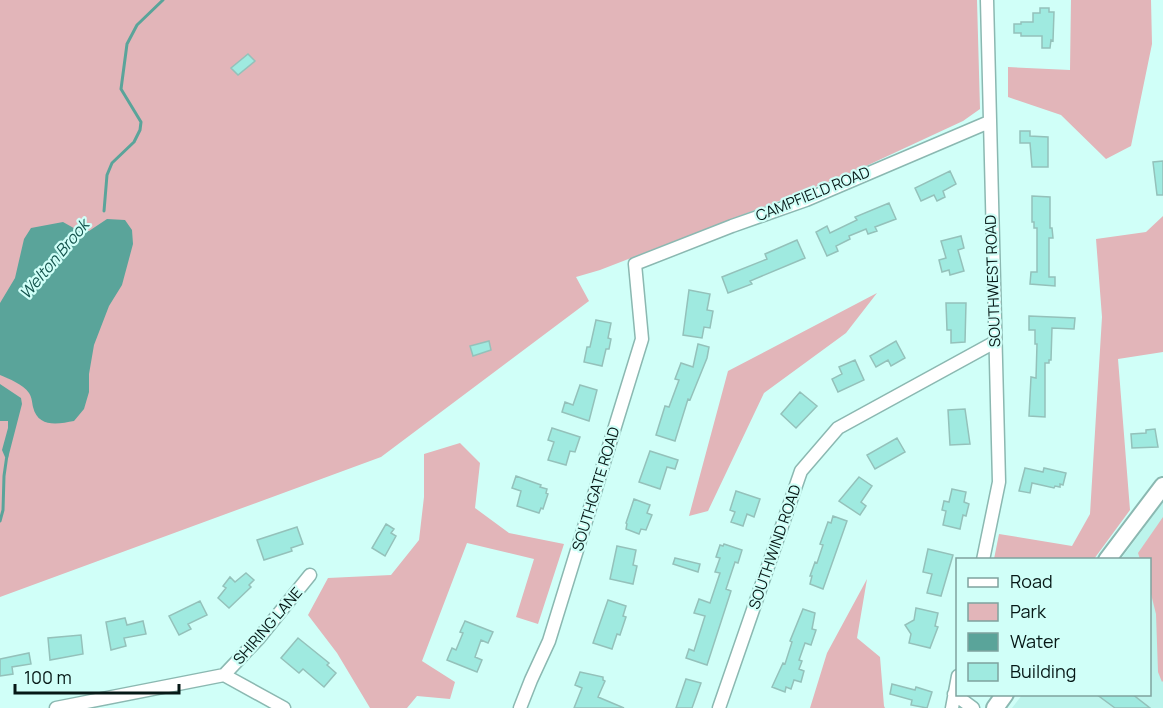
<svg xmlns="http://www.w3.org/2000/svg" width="1163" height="708" font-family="Manrope,sans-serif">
  <rect width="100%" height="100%" fill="#d0fff8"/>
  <path fill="#bcf4ec" d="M1163,502v206h-151l10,-13 128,-1v-134l-29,-1z"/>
  <path fill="#e2b5b9" d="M0,0h977l3,109 -17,12 -112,52 -251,97 -24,7 13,24 -208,156 -381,140z
    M1071,0h80l1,44 -21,102 -25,13 -45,-44 -53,-18v-30l62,3z
    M1163,216v136l-45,7 12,151 -36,49h-100l5,-25 73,12 18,-32 12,-197 -6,-78 50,-7z
    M877,293l-31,40 -82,60 -56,118 -19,5 39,-145z
    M460,443l20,20 -5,45 34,25 55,11 -26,80 -22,-7 18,-58 -67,-16 -45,118 33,21 -5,17 -33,-3 -10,12h-37l-33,-55 -29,-38 20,-37 63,-3 28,-35 5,-43v-43z
    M1163,517v164l-1,1 -4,-10 -2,-58 -6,-24v-30l-10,-1 -2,-6z
    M867,579l-10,59 23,19 4,49 1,2h-75l17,-55z"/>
  <path fill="#5aa49a" d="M107,219l18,1 7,10 1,14 -11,41 -13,21 -15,39 -5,29v18l-5,17 -10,12c-16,3 -36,7 -41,-14 -1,-5 -1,-9 -4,-14 -6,-9 -20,-14 -29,-18v-72l15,-25 9,-39 7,-11 32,-6 16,9h10z
    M0,384l21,14 1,6 -14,54 -3,-1 -3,-7 6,-22v-7h-8z"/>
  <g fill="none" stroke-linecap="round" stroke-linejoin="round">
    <path stroke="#5aa49a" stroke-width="3" d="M104,211l3,-36 5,-12 22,-21 6,-12 1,-8 -20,-33 6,-45 10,-19 26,-25
      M0,521l3,-11 1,-34 3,-21"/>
  </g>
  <path fill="#9feae0" stroke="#94c1ba" stroke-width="1.5" d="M1040,8h9v4h5l-1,29 -2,-1 -1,8h-8v-12h-21v-3h-7v-9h7v-2h12v-9h7z
    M248,54l7,7 -17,14 -7,-7z
    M1020,131h10v5l18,1v30h-16l-2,-24h-10z
    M1163,161v34h-6l-4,-33z
    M950,171l6,13 -13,7 2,6 -8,4 -3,-6 -13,6 -6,-13z
    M1032,196l18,1v31h2l1,10h-4v39h6v9l-25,-2 1,-12h6v-44h-3v-6h-2z
    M889,203l7,16 -21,8 2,4 -9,3 -2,-5 -17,7 1,3 -14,7 2,5 -11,5 -11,-24 11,-6 3,7 27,-13 -2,-3z
    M961,236l3,12 -6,2 6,21 -14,4 -1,-5 -7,2 -3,-12 7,-2 -5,-17z
    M797,240l8,18 -55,23 2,3 -24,9 -6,-16 45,-18 -2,-5z
    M689,290l21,4 -3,16 6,1 -3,17 -6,-1 -2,11 -19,-3z
    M946,303h20l-1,39 -14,1v-13h-4z
    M1029,316l46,2 -1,11 -22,-1 -1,32h-2v3h-4v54l-16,-1 2,-39 5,1 1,-34h-2v-14h-6z
    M596,320l15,3 -3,15 3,1 -2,10h-3l-4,17 -18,-4 3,-15h3z
    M489,341l2,9 -18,6 -3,-10z
    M896,341l9,17 -14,8 -3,-6 -12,7 -6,-11z
    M698,344l11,3 -2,11 -17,42 -2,-1 -13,42 -19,-6 9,-29 4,1 10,-27 -4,-1 6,-16 12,4z
    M855,360l9,20 -26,12 -6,-13 10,-5 -3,-7z
    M580,385l17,5 -8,31 -27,-9 3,-10 8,3z
    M800,392l17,14 -21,22 -15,-14z
    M965,409l5,35 -20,1 -2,-35z
    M552,428l28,9 -5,15 -5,-1 -4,14 -18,-5 6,-18 -6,-2z
    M1155,429l3,18 -26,1 -1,-14 15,-1v-3z
    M897,438l8,14 -30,17 -8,-14z
    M650,451l28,9 -3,9 -8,-2 -7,22 -21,-7z
    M1025,468l18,4 1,-4 22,5 -3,12 -3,-1v3l-5,-1 -1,2 -22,-5 -2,10 -11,-2z
    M516,476l25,9 -1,2 7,2 -1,4 2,1 -5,15 -2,-1 -2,5 -22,-7 4,-15 -9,-3z
    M859,477l13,9 -11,16 5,4 -6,9 -21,-14z
    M952,489l14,3 -2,10 5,2 -3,12 -3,-1 -3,14 -17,-4 3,-14 -4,-1 2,-9 5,1z
    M736,491l24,8 -6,18 -7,-3 -4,12 -12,-4 4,-10 -5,-2z
    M634,499l16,6 -3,8 5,2 -6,15 -5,-1 -2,5 -13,-5 1,-5 -1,-1z
    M833,516l14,5 -24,68 -13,-5 2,-8h-2l5,-14 2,1 6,-18 -3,-1 8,-22 3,1z
    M386,524l8,5 -3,4 5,3 -11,20 -13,-8z
    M297,527l6,17 -12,4 1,3 -28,9 -7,-20z
    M724,544l18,6 -4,13 -3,-1 -9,27 5,2 -24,74 -21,-7 3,-9 5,2 11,-35 -11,-3 5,-14 11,4 10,-30 -5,-1 5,-14 -4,-1 4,-12 3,1z
    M617,546l19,4 -3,15 4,1 -4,18 -23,-5z
    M928,549l25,6 -12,41 -14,-3 5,-19 -9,-2z
    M675,558l25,6 -2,8 -25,-8z
    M246,573l8,7 -5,5 2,2 -22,21 -11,-10 8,-10 -3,-2 7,-9 5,5z
    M608,600l18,6 -3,10 3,1 -6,18 -3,-1 -5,15 -19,-6z
    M200,601l7,14 -19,9 3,5 -12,6 -10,-19z
    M916,608l22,5 -3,13 3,1 -8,21 -21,-5 2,-9 -6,-9 9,-5z
    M803,609l12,4 -3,16 4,1 -5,15 -6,-2 -6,17 3,1 -3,8 5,2 -3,11 -7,-2 -3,9 -5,-2 -1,5 -13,-5 11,-24 2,1 7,-22 -2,-1z
    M125,618l2,7 16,-4 3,13 -22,4 2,8 -15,4 -5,-28z
    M465,621l28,11 -5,11 -7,-3 -6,17 7,3 -5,12 -30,-12 5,-12 4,2 7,-17 -3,-1z
    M81,635l2,19 -33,6 -2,-22z
    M298,638l31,25 -2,2 9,8 -12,14 -21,-18 -4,4 -18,-15z
    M29,653l2,11 -19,3 1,7 -13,2v-17z
    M580,672l23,5v3l2,1 -7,16 26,11h-50l8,-20 -7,-3z
    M686,679l15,4 -9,25h-16z
    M892,684l23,6 1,-3 16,5 -5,16 -16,-3 1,-5 -22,-6z
    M1096,694h36l18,14h-35z"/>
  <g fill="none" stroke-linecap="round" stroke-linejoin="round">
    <g stroke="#8bb8b1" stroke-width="15">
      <path id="minor" d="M983,560l16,-78 -12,-482
        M224,675l35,-37 51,-63
        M954,694l19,14
        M56,708l168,-33 60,33
        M520,708l11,-28 18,-39 93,-302 -7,-75 97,-38 74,-26 183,-78
        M719,708l82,-237 37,-43 157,-86
        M952,708l6,-32"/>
    </g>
    <g stroke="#8bb8b1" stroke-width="20">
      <path id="tertiary" d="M1107,560l56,-74
        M995,708l10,-14"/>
    </g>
    <use href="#minor" stroke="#fff" stroke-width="12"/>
    <use href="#tertiary" stroke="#fff" stroke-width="16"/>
  </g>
  <g text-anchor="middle" stroke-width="4.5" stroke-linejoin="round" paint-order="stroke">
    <g font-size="15" fill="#061816" stroke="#d0fff8">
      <text transform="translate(813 194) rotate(-22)" y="5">CAMPFIELD ROAD</text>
      <text transform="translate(993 281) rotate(-92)" y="5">SOUTHWEST ROAD</text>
      <text transform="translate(596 489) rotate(-73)" y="5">SOUTHGATE ROAD</text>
      <text transform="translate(775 547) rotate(-71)" y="5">SOUTHWIND ROAD</text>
      <text transform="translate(268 626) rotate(-49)" y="5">SHIRING LANE</text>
    </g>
    <g font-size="16" font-style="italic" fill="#15554e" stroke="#d0fff8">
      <text transform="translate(54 259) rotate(-50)" y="6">Welton Brook</text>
    </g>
  </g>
  <rect x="956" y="558" width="195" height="138" fill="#d0fff8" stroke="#7fa39e" stroke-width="1.5"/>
  <rect x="968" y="578" width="30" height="9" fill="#ffffff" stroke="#7fa39e" stroke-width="1.5"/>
  <text x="1010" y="588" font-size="18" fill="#061816">Road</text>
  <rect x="968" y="603" width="30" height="18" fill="#e2b5b9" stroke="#7fa39e" stroke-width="1.5"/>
  <text x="1010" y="618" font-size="18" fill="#061816">Park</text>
  <rect x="968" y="633" width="30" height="18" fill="#5aa49a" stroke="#7fa39e" stroke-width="1.5"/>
  <text x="1010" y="648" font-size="18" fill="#061816">Water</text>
  <rect x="968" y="663" width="30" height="18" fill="#9feae0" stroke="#7fa39e" stroke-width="1.5"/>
  <text x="1010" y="678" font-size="18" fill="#061816">Building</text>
  <path d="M15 684v9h164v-9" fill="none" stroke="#061816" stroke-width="3"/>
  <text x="24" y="684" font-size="18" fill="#061816" stroke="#d0fff8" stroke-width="4.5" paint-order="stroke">100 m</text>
</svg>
